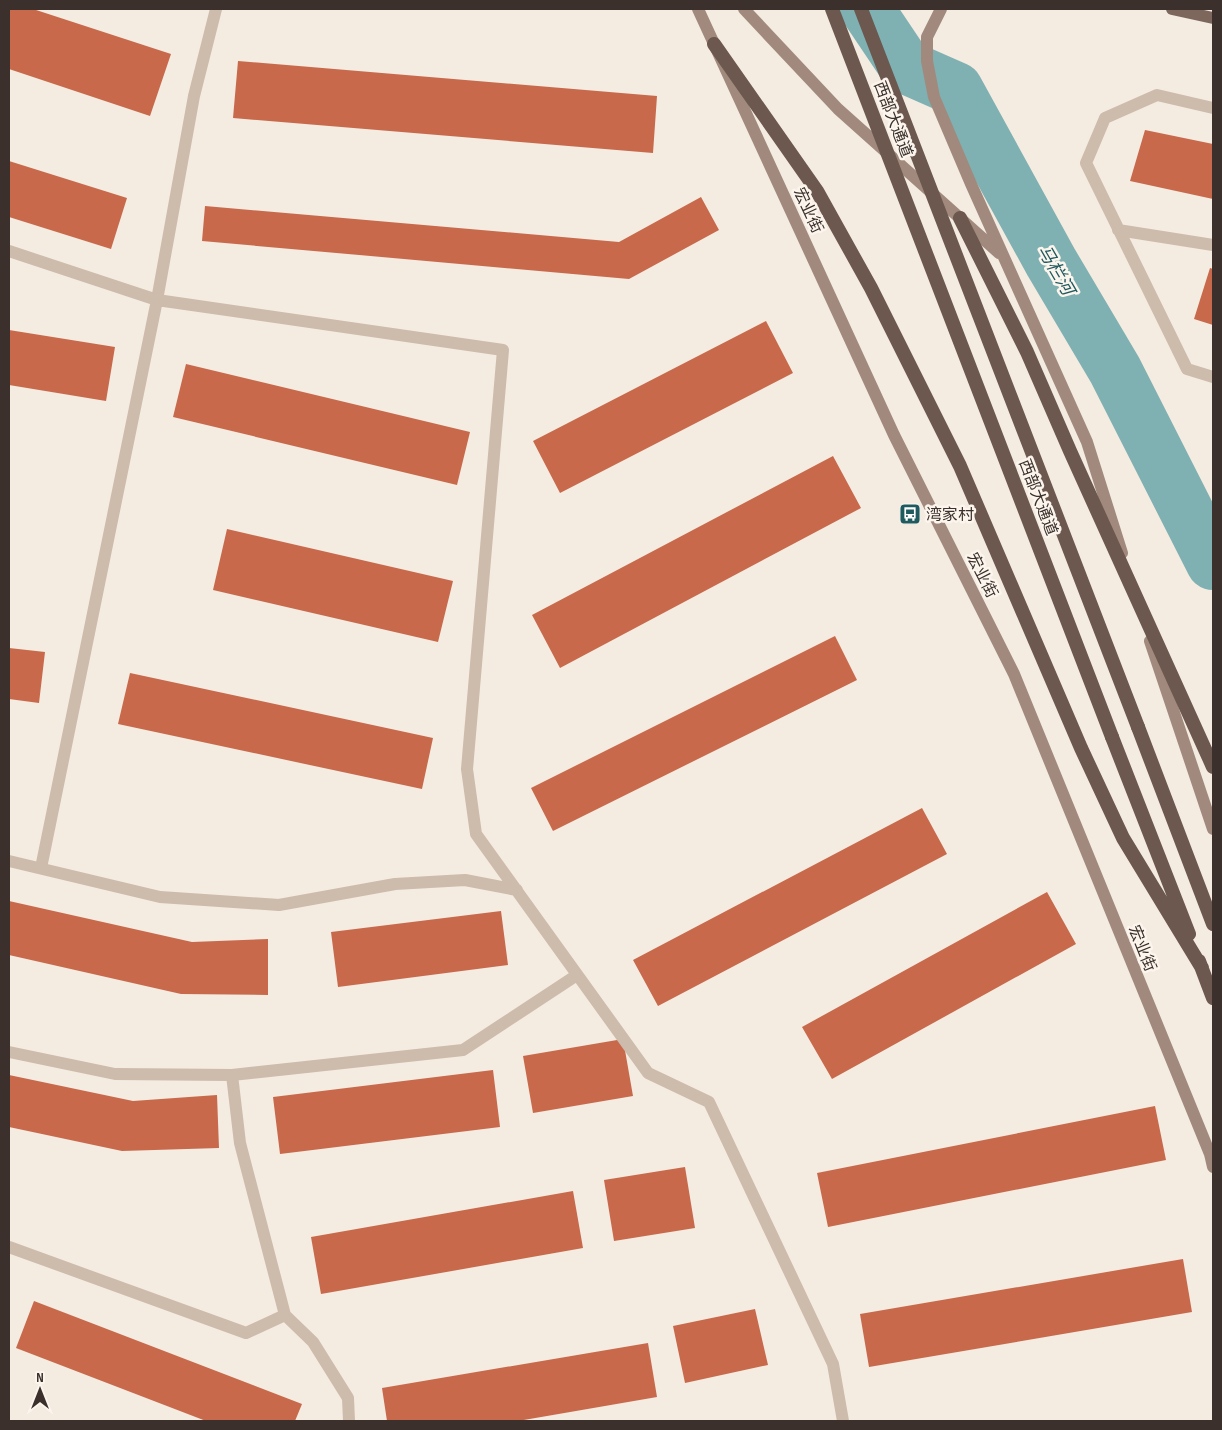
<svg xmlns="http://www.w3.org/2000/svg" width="1222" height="1430" font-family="'Sofia Sans Condensed','Noto Sans SC',sans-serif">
  <rect width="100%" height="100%" fill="#f4ebe1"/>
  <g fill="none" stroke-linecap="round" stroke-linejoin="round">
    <path stroke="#7fb0b2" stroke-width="54" d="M867,9l39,58 50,22 95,173 64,108 98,193"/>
  </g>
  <path fill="#c8694b" d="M9,9h24l138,45 -21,62 -141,-47z
    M238,61l419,35 -4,57 -420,-35z
    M1145,130l68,14v55l-83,-18z
    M9,161l118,37 -16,51 -102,-32z
    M701,197l18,33 -90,49 -427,-38 3,-35 414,36z
    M1210,268l3,1v56l-19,-6z
    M766,321l27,52 -233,120 -27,-52z
    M9,330l106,17 -9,54 -97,-16z
    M186,364l284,68 -13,53 -284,-68z
    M833,456l28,52 -301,160 -28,-53z
    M227,529l226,52 -15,61 -225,-52z
    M835,636l22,44 -304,151 -22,-43z
    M9,648l36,4 -6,51 -30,-4z
    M130,673l303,65 -11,51 -304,-65z
    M922,808l25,46 -289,152 -25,-46z
    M1047,892l29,52 -244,135 -30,-52z
    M9,901l183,41 76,-3v56l-87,-1 -172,-39z
    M501,911l7,54 -170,22 -7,-55z
    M623,1039l10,57 -100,17 -10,-57z
    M493,1070l7,57 -220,27 -7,-57z
    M9,1075l124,26 84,-6 2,53 -97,3 -113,-24z
    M1155,1106l11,54 -338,67 -11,-54z
    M685,1167l10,61 -81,13 -10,-61z
    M573,1191l10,57 -262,46 -10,-57z
    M1183,1259l9,53 -323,55 -9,-53z
    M34,1301l268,103 -7,17h-89l-190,-73z
    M755,1309l13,56 -83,18 -12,-57z
    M648,1343l9,54 -139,24h-131l-5,-33z"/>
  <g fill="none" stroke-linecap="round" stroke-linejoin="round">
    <path stroke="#cdbbac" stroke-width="12" d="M1213,108l-56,-13 -52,23 -19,45 101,206 26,8
      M1118,230l95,15"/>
    <path stroke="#cdbbac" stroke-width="12" d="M9,251l148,49 346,50 -36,419 9,65 172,239 61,29 124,262 10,57
      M9,861l151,36 119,8 116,-21 70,-4 52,10
      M41,868l116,-568 37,-204 22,-87
      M9,1052l106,22 117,1 231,-25 114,-75
      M232,1075l8,68 45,172 28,27 35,56 1,23
      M9,1247l237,86 39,-18"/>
    <path stroke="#a18a7d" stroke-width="12" d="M698,9l196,426 120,239 196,480 3,13
      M744,9l94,100 161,144
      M941,9l-14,28v24l7,36 37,87 116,258 35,111
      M1150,641l63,188"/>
    <path stroke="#7d675c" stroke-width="12" d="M1172,9l41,9"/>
    <path stroke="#6c584f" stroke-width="14" d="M714,44l103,147 54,97 89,178 121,282 42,90 79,130
      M1138,727l75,197
      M1112,737l77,197
      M1199,961l14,37"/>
    <path stroke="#6c584f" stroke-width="14" d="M832,9l280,728
      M861,9l277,718
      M960,218l67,134 43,99 143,316"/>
  </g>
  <defs>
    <g id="bus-square" transform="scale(1.125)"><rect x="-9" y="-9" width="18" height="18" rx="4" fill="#1f5a5e" stroke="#fbf5ee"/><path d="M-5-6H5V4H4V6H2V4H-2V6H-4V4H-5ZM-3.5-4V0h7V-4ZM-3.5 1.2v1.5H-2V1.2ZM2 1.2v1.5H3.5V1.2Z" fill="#fff"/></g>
  </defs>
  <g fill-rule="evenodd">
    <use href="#bus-square" x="910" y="514"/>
  </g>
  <g text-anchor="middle" stroke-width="5" stroke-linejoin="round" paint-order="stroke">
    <g font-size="16" fill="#3b302b" stroke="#fbf5ee">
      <text transform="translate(894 119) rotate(69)" y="6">西部大通道</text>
      <text transform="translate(809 210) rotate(65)" y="6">宏业街</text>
      <text transform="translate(1039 497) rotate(69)" y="6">西部大通道</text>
      <text transform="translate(983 575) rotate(63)" y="6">宏业街</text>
      <text transform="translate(1143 948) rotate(68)" y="6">宏业街</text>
    </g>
    <g font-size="16" fill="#3b302b" stroke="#fbf5ee" text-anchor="start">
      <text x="926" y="520">湾家村</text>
    </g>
    <g font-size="18" font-style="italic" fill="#1f5a5e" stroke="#fbf5ee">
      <text transform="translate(1056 270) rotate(60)" y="6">马栏河</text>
    </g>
  </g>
  <rect width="1222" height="1430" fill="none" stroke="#3b302b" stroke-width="20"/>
  <g transform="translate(40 1390)" stroke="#fbf5ee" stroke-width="4" paint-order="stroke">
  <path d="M0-4L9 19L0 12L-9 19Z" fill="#3b302b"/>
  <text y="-8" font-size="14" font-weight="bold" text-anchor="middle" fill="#3b302b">N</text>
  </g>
</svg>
